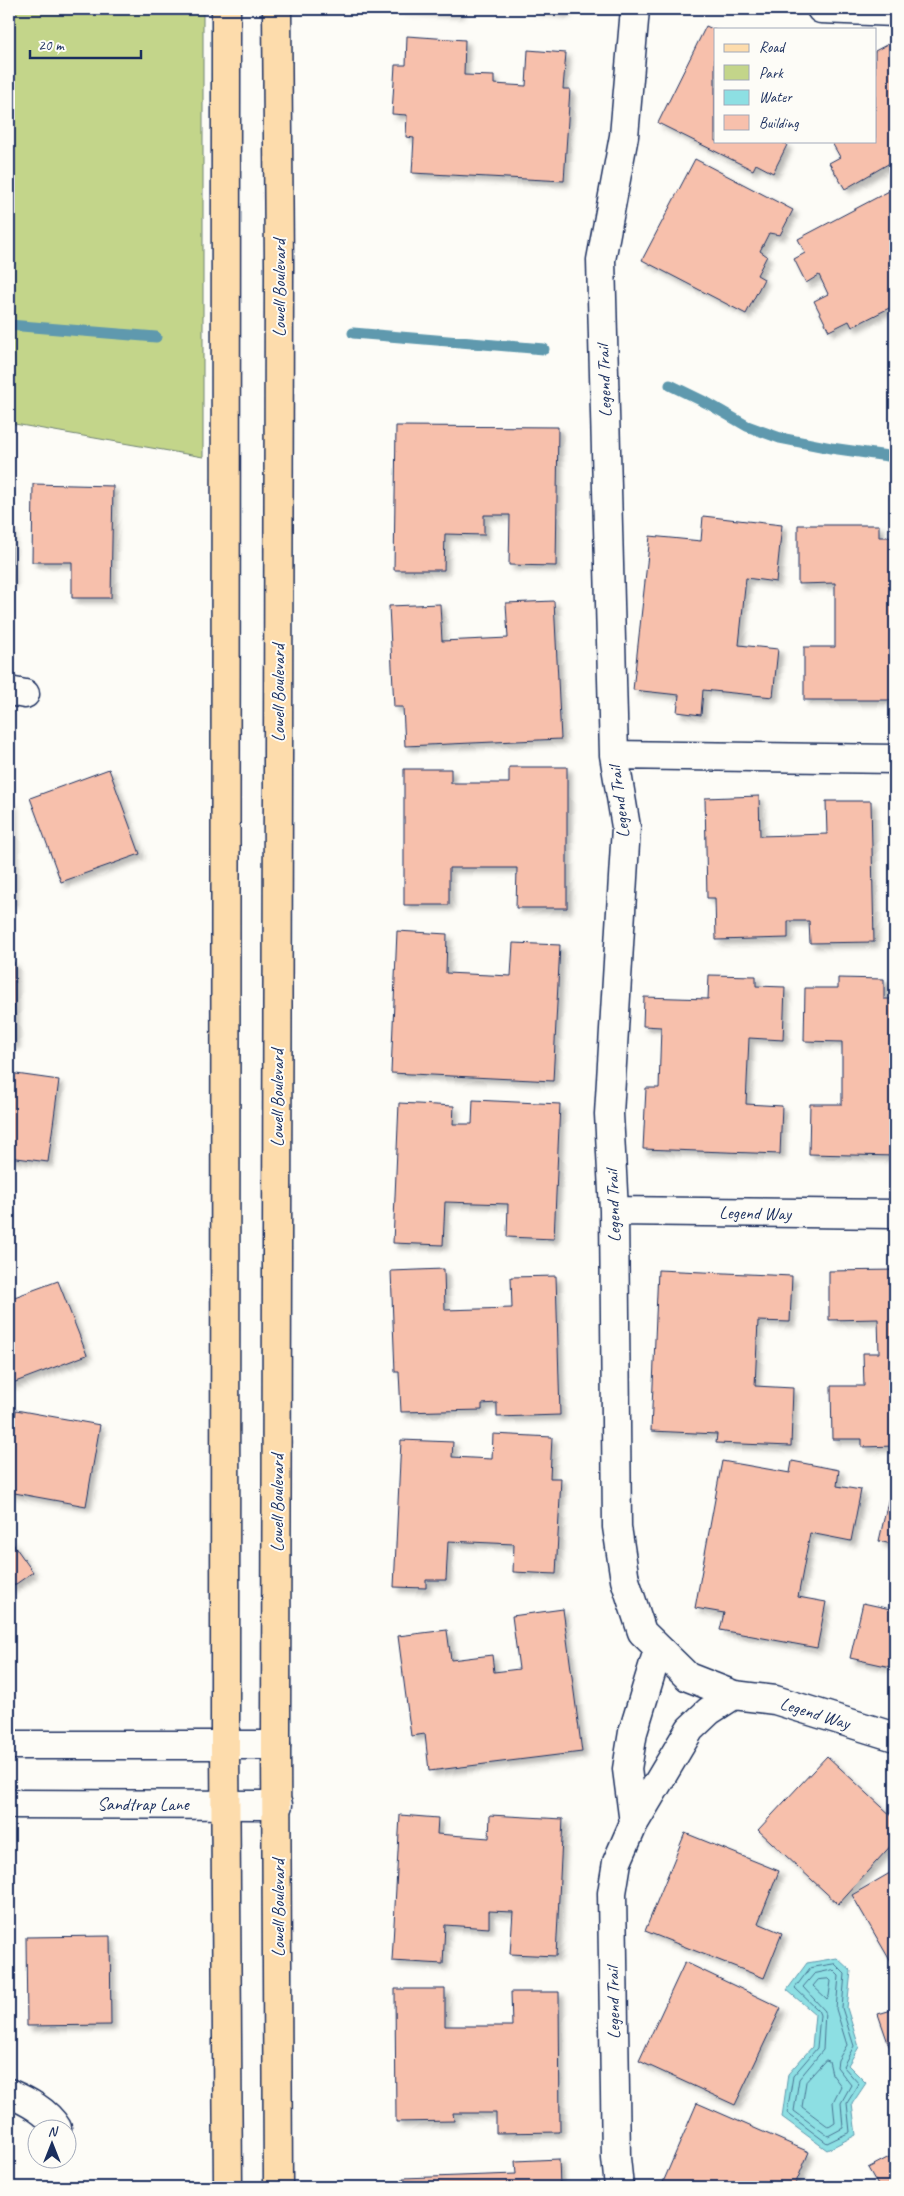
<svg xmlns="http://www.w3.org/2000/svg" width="904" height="2196" font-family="Caveat,sans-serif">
  <defs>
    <filter id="shadow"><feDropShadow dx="4.5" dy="4.5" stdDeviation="2.5" flood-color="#0004"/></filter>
  </defs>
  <rect width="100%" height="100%" fill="#fdfcf7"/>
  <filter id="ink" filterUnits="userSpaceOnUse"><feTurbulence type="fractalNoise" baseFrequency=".02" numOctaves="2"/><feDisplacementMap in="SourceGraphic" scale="10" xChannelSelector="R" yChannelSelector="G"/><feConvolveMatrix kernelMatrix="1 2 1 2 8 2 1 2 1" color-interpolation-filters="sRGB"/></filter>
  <g filter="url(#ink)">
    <path fill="#c3d58a" stroke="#6f8274" d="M9,9h194v448l-194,-34z"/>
    <path fill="#8ddfe3" stroke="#5f99ae" d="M837,1958l14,13 -4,37 12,39 -11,18 18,18 -14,21 4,31 -29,15 -45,-33 6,-43 24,-27 3,-33 -28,-24 20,-27z"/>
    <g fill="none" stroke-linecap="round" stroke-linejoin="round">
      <path stroke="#497593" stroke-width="1" d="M835,1964l10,10 -3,34 12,38 -11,20 16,18 -12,19 3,29 -23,11 -40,-30 6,-37 24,-28 3,-33 -2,-5 -23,-22 15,-20z
        M833,1970l6,6 -3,33 11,36 -9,15 -1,7 14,18 -10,18 2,25 -15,8 -34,-25 5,-32 24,-29 2,-39 -22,-24 11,-13z
        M829,1979l2,2 -2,15 -2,3 -14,-13 5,-6z
        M826,2060l3,1 3,13 9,12 -8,16 2,21 -6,4 -27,-20 4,-25z"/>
      <path stroke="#5f99ae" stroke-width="11" d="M9,325l147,12
        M353,333l191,16
        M670,385l39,19 38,22 33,12 51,10 64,9"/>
    </g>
    <path fill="#f7c0ac" stroke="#1b2f5e" filter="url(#shadow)" d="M400,9h60v4z
      M531,9h35l-1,4z
      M706,26l9,4v111h65l7,4 -14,28 -17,-9 -3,6 -95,-47z
      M407,36l58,4 -1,35 30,1v8l32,2 2,-36 38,3 -3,36h7l-6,92 -152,-8 2,-35 -8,-1 1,-22 -15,-1 3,-49h11z
      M890,43l5,9v108l-50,29 -16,-26 11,-6 -9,-16h44v-90z
      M695,159l98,51 -13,25 -11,-2 -9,18 7,5 -10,19 7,4 -18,35 -104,-54z
      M893,189l2,4v112l-43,22 -3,-6 -20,10 -15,-30 14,-7 -9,-19 -13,8 -12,-24 11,-6 -7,-14z
      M396,426l162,1 -2,139 -47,-1 1,-50h-26v20l-39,-1 -1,36h-50z
      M33,484l80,2 -2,112h-39v-36h-40z
      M703,516l79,9 -6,57 -30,-4 -7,67 39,4 -5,48 -70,-7 -2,25 -24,-3 2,-17 -46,-5 17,-154 51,5z
      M798,525h81v12h16v163h-91v-53h31v-64l-37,1z
      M9,528h2l1,55h-3z
      M554,601l7,138 -156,7 -2,-39h-9l-5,-101 51,-2 2,37 66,-3 -2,-35z
      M509,767h58v141h-51l1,-40h-68v37h-45v-136h47v14h58z
      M109,769l31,85 -79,28 -31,-84z
      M759,796l1,40 67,-2 -1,-33h45l3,141 -64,1 -1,-22h-21v17l-72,2 -1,-42h-8l-2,-100z
      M9,803h3l1,99h-4z
      M397,931l50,3 -1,39 65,3 2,-33 47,2 -7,136 -162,-8z
      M9,962h5l1,82h-6z
      M709,975l47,1v10l29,1 -2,53 -34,-2 -3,66 36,2 -2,48 -137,-5 3,-61h13l2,-61 -18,-1 1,-29 64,2z
      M838,978l46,1v20h11v157l-86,-2 1,-50h32v-62l-38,-1 1,-53h33z
      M9,1073l50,7 -11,82 -39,-5z
      M473,1100l87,4 -6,135 -47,-2 1,-33 -63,-2 -2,43 -50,-2 6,-140 55,3 -1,18h19z
      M444,1269l1,41 67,-2 -1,-31 45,-1 4,139 -63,2v-14l-15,1v6l-81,2 -2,-40h-4l-4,-101z
      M658,1270l134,6 -2,46 -32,-1 -3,65 38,2 -2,58 -75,-3 1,-9 -66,-3z
      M895,1270v176l-33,1v-8h-30l-1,-53h33l-1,-33h16l-1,-34 -49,1v-49z
      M58,1281l29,74 -77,29 -1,-85z
      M16,1410l84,15 -14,81 -77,-14v-39z
      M493,1434l59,3 -2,41h11l-5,96 -43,-2 1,-28 -66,-3 -2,39h-20v8l-32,-1 7,-147 52,2 -1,15 40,2z
      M722,1461l68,12 2,-12 47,9 -2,16 24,4 -10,51 -41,-8 -12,64 28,5 -9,46 -97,-18 4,-17 -29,-5z
      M891,1488l4,1v56l-16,-4z
      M9,1538l24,34 -24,17z
      M863,1603l32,7v58l-45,-10z
      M563,1609l19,143 -153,19 -4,-37 -14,2 -13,-100 49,-6 4,30 41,-5 2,17 25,-3 -7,-53z
      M827,1756l68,63v22l-57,63 -80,-74z
      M400,1815l38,3 -1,16 52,4 1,-23 73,4 -7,137 -46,-2 3,-42 -24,-1v17l-44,-3 -2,39 -51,-3z
      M685,1833l94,38 -21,52 24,10 -18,45 -119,-47z
      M895,1870v99l-43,-74z
      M110,1936l1,89 -84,1 -1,-89z
      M685,1962l96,46 -46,97 -96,-44z
      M395,1989h50v37h67l-1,-34h48l1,140 -64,1v-20h-43l1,8 -58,1z
      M895,2009v54l-17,-49z
      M697,2103l112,49 -15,35h-133z
      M895,2154v33h-16l-11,-19z
      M559,2159l1,28h-157v-9l113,-4 -1,-13z"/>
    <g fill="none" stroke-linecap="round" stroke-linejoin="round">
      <g stroke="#1b2f5e" stroke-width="31">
        <path id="minor" d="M635,9l-11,127 -23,124 13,495 12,72 -17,287 5,97 3,316 8,53 17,52 46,45 46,18 41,5 120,37
          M821,9l74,3
          M9,691l16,3
          M614,755l281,4
          M614,1211l281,3
          M9,1745h267
          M9,1804l269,1
          M634,1823l-7,-54 6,-37 25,-82
          M9,2093c18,8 38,18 48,35
          M619,2187l-3,-29 -4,-265 5,-31 17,-39 56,-94 19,-18 25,-16"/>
      </g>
      <g stroke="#1b2f5e" stroke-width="31">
        <path id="major" d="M226,9l-1,1736 3,442
          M277,9l2,256 -3,1480 2,442"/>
      </g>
      <use href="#minor" stroke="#fdfcf7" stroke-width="28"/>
      <use href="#major" stroke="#fddcac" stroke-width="28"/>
    </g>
  </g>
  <g text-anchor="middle" stroke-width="4" stroke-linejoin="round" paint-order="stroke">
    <g font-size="18" fill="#1b2f5e" stroke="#fdfcf7">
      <text transform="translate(279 288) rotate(-90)" y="6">Lowell Boulevard</text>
      <text transform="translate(604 381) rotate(-92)" y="6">Legend Trail</text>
      <text transform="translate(278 693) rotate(-90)" y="6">Lowell Boulevard</text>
      <text transform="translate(619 802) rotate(-97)" y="6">Legend Trail</text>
      <text transform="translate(277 1098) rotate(-90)" y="6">Lowell Boulevard</text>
      <text transform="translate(613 1206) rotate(-92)" y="6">Legend Trail</text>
      <text transform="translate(755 1213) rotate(1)" y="6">Legend Way</text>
      <text transform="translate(277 1503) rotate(-90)" y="6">Lowell Boulevard</text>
      <text transform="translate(815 1713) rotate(17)" y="6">Legend Way</text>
      <text x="143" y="1810">Sandtrap Lane</text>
      <text transform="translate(278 1908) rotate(-90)" y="6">Lowell Boulevard</text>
      <text transform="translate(613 2003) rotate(-91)" y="6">Legend Trail</text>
    </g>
  </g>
  <rect width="904" height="2196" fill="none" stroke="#fdfcf7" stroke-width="30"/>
  <rect x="15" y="15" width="874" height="2166" fill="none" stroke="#1b2f5e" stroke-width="2" filter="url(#ink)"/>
  <rect x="714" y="28" width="162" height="115" fill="#fdfcf7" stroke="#a3aaba"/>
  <rect x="724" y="44" width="25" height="8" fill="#fddcac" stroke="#a3aaba"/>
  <text x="759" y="52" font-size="15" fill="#1b2f5e">Road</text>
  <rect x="724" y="65" width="25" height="15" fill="#c3d58a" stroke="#a3aaba"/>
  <text x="759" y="78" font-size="15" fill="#1b2f5e">Park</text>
  <rect x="724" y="90" width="25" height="15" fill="#8ddfe3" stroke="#a3aaba"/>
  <text x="759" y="102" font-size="15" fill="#1b2f5e">Water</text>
  <rect x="724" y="115" width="25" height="15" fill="#f7c0ac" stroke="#a3aaba"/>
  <text x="759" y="128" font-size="15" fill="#1b2f5e">Building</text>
  <g transform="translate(52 2144)"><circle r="24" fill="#fdfcf7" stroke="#a3aaba"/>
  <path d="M0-4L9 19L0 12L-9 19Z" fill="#1b2f5e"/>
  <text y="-8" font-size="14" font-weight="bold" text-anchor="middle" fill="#1b2f5e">N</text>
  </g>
  <path d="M30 50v8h111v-8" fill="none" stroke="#1b2f5e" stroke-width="2.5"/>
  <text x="38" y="50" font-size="15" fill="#1b2f5e" stroke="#fdfcf7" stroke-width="4" paint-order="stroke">20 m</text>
</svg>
